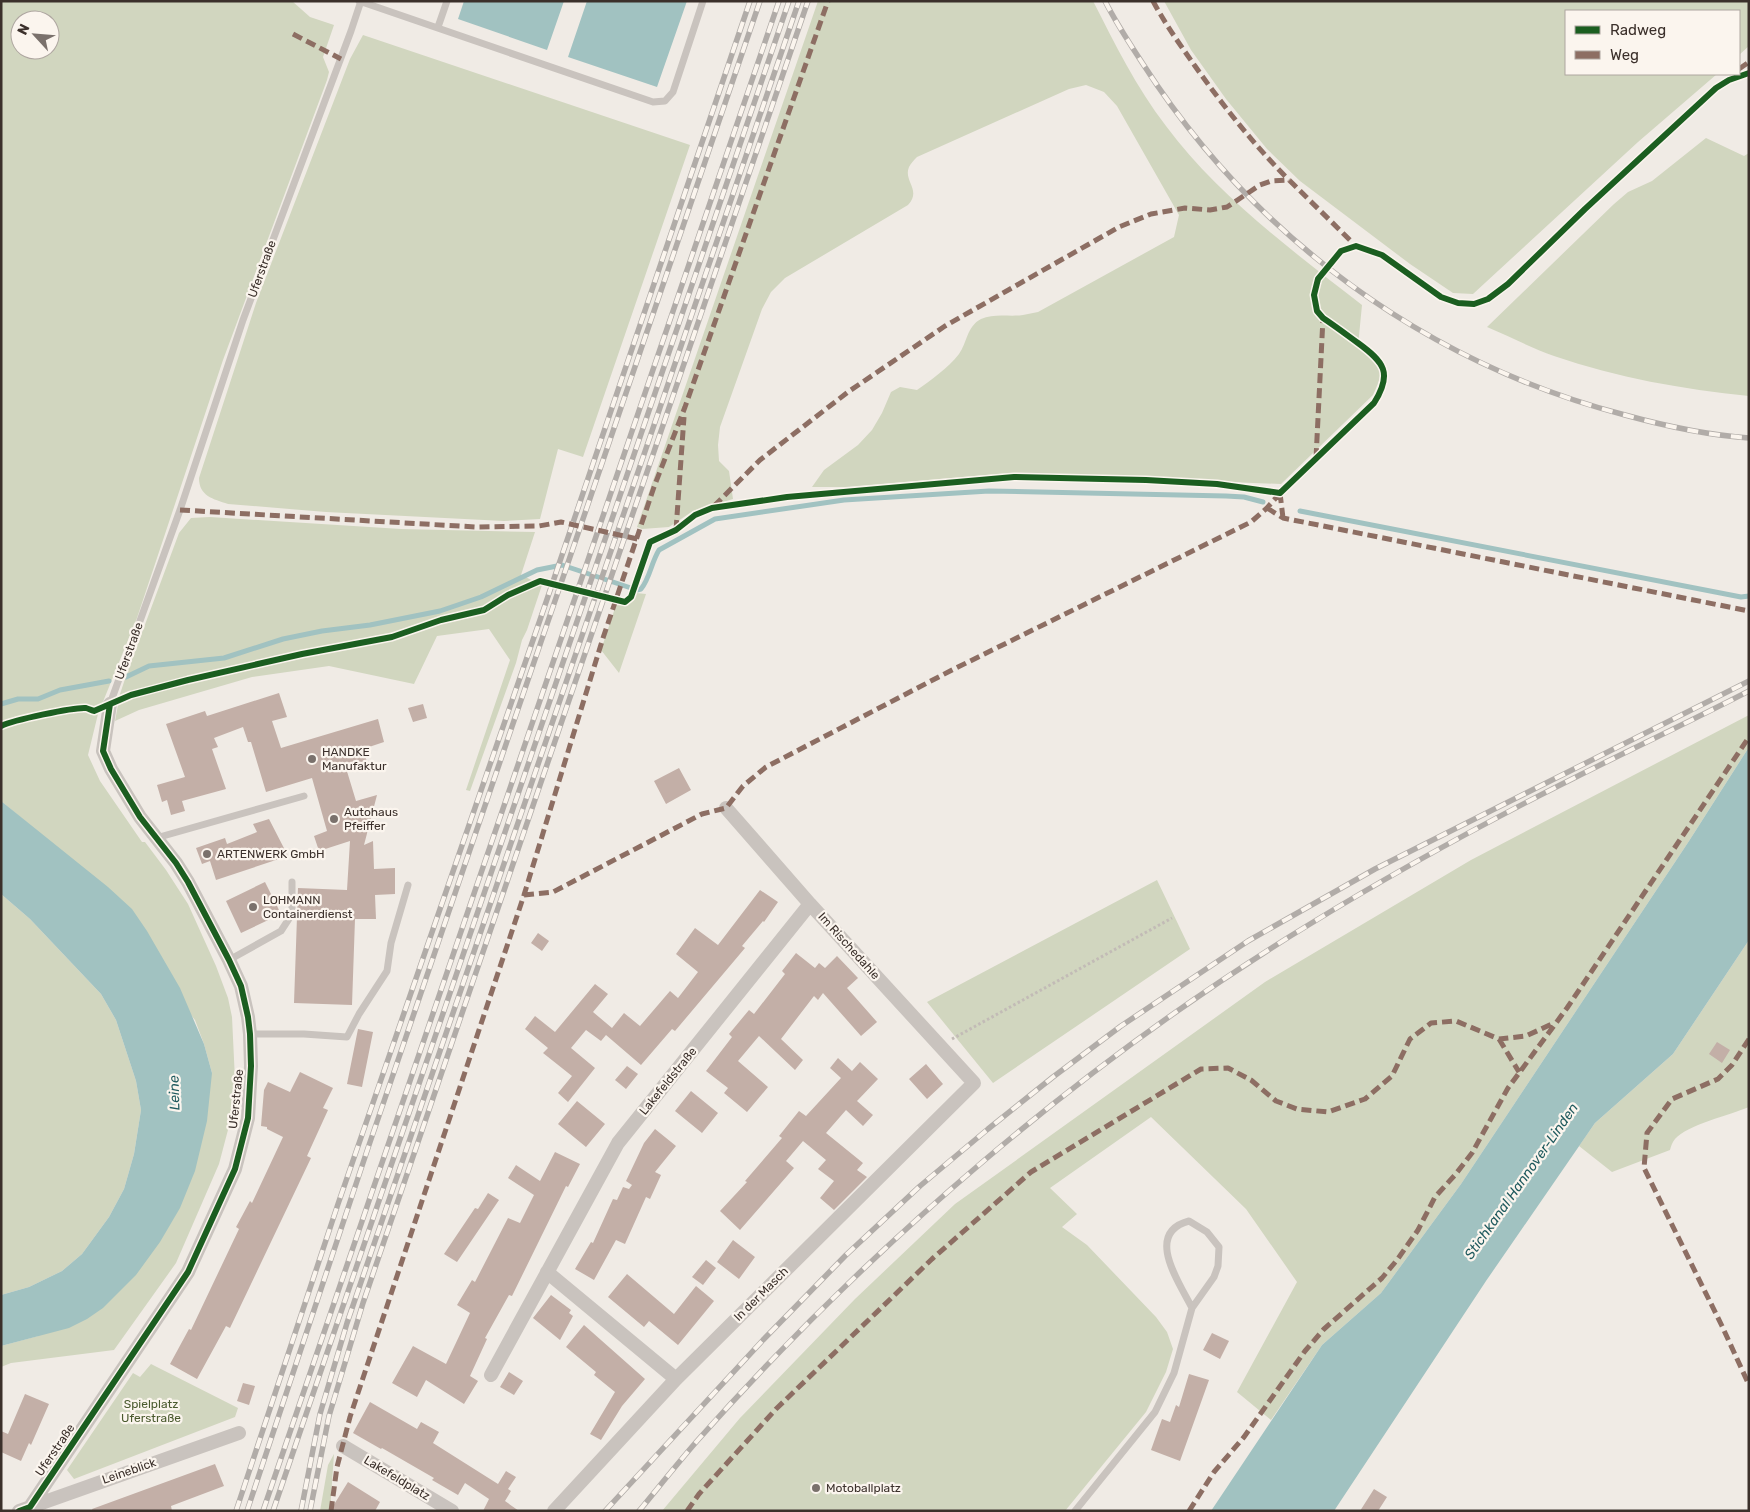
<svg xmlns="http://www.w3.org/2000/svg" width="1750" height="1512" font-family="Rubik,sans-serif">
  <rect width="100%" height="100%" fill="#f0ebe5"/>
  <path fill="#d1d6bf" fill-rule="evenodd" d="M1,1h291l18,16 24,8 -11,32 6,15 -2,8 -104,280 -86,258 -39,96 -10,41 12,26 42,61h3l21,28 22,34 28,62 12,32 4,19 3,63 -6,46 -10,38 -43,99 -62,87 -103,13 -10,4v-21l37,-10 174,-263 -8,-29 -9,-24 -146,-179 -48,-40zM20,20h30v30h-30z
    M818,1h275c22,43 43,86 73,125 51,69 128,126 196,179l-4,41c24,16 28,22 15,49l-92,89 -271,-11 -165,14h-33l12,-17 34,-25 14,-15 10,-17 9,-21 9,-5 17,3c14,-10 31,-22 42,-36 8,-11 8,-28 22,-35 13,-6 28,-2 42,-4 5,-1 10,-2 15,-3l136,-75 5,-22 -62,-109 -13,-14 -18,-7 -17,4 -152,68c-3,3 -6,6 -8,10 -6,14 13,23 -1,38l-123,73 -14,14 -9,17 -42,118 -2,18 1,16 10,10 4,28 -40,12 -24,16 -27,2 -5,-2z
    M1164,1h585v45l-10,9v-44h-173v63h151l-79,68 -165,152 -20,-1 -43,-29 -110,-83 -33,-32 -41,-50 -35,-49z
    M363,35l327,110 -107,312 -25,-8 -18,70 -36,2 -178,-9 -98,-8c-15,-5 -29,-8 -29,-26l57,-175 94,-244z
    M1706,138l38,18 5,-3v243c-67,-7 -131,-18 -195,-40 -23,-8 -45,-20 -67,-29l127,-123 14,-12 24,-11z
    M210,517l191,12 134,3 -14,43 21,10 -15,45 -5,10 -6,23 -46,128 -4,-1 44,-130 -21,-31 -52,7 -23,48 -85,-18 -77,11 -113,33 -24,11 5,-27 7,-21 52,-140 12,-15z
    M636,593l10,1 -27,79 -18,-23 15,-45c12,1 15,-2 20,-12z
    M1749,715v32l-60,94 -228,343 -80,109 -59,52 -51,75 -34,-28 60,-110 -51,-73 -95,-92 -101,71 27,26 -15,13 25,18 69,72 11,15 6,17 -7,23 -20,40 -81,99h-403l78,-93 115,-119 100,-95 310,-222 206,-122z
    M1157,880l33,69 -197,134 -66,-81z
    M1,894l29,25 71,75 15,26 20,61 5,29 -7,44 -10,35 -15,28 -27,37 -20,17 -33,16 -28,8z
    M1749,940v167c-19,8 -62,18 -74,32 -3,4 -4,7 -5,11l-58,22 -33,-26 16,-23 78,-69z
    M151,1364l87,44 -3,9 -161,62 -7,-9 66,-97 7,4z
    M334,1454l-4,57h-10l8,-46z"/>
  <path fill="#a1c2c1" d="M464,1h100l-17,49 -89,-31z
    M587,1h100l-30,86 -89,-30z
    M1749,747v193l-76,114 -78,69 -109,158 -152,230h-123l111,-166 59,-52 80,-109 228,-343z
    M1,801l107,86 24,22 15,22 33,57 24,56 8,29 -5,48 -12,50 -15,37 -20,34 -24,33 -33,33 -16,11 -18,9 -68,18v-51l28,-8 33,-16 20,-17 27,-37 15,-28 10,-35 7,-44 -5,-29 -20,-61 -15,-26 -71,-75 -29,-25z"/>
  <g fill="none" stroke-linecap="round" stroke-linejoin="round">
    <path stroke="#a1c2c1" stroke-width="5" d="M1300,511l441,86 8,-1
      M126,677l23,-11 75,-8 59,-19 39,-8 48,-6 70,-14 41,-14 56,-27 25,-5 75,25 4,-1c9,-11 10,-26 18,-39l56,-31 129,-19 145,-9 237,5 18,1 19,5
      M1,704l17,-5h20l22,-9 49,-9"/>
  </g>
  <path fill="#c3afa7" d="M279,693l8,24 -15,4 9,27 97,-29 6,23 -21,7 4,13 -21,6 10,33 21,-6 -13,50 9,-4 1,28 21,-1v26l-20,1 1,24h-21l-3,86 -58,-2 4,-115 49,2 3,-49 -31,10 -5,-15 13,-5 -15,-53 -46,14 -15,-50h-3l-5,-15 -29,11 4,9 -6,2 14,40 -44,12 3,10 -14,4 -4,-15 -5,2 -5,-17 28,-8 -19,-53 39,-13 2,5z
    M423,704l4,14 -14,4 -5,-14z
    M679,768l12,22 -25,14 -12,-23z
    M269,819l19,37 -72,24 -6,-19 -8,3 -6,-16 29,-10 2,6 30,-12 -4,-8z
    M265,882l16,32 -40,19 -15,-32z
    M760,890l18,12 -14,20 -1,-1 -21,25 3,2 -70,83 -3,-2 -31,36 -35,-30 -5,6 -15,-11 -15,18 24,20 -27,34 -10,-9 14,-17 -29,-23 5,-5 -23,-19 10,-13 20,16 40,-48 13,10 -15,18 19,16 12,-15 16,13 30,-35 8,7 20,-26 -22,-18 19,-26 23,17z
    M538,933l11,8 -7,10 -11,-8z
    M796,953l19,15 4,-5 6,5 12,-12 21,22 -11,10 30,34 -16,14 -38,-43 -5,7 -4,-4 -33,43 22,21 -8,10 -36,-34 -21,25 30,26 -21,25 -23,-19 4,-5 -22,-17 26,-34 -3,-3 20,-24 5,4 31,-40 -3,-3z
    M358,1029l15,3 -11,55 -15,-3z
    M1717,1042l13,8 -8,13 -13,-9z
    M838,1058l14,13 8,-9 18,17 -21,22 16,14 -10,11 -17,-16 -20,23 37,30 -6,7 10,7 -33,33 -14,-12 14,-17 -16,-12 8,-9 -23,-19 -17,20 8,7 -54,62 -20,-19 27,-29 -2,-1 37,-43 -3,-2 20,-25 7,5 35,-38 -11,-10z
    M926,1064l17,20 -16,15 -18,-20z
    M627,1066l11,8 -12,15 -11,-9z
    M300,1072l33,16 -10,20 5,2 -21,46 4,2 -81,170 -4,-2 -29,53 -27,-15 19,-35 2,1 48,-101 -3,-2 6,-11 8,-15 2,2 31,-66 -16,-8v-2l-6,-1 3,-36 4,-8 22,10z
    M691,1091l27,22 -16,20 -27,-22z
    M577,1101l28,23 -19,23 -28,-23z
    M655,1129l21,17 -21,26 6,3 -11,24 -4,-2 -21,47 -9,-4 -22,40 -19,-11 16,-27 2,1 20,-44 4,1 6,-13 6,2 3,-4 -6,-4 18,-38z
    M555,1152l25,12 -12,23 -2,-1 -54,110 -3,-1 -24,43 2,1 -17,37 8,5 -14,23 -38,-24 -9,17 -25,-14 21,-37 33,18 24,-51 -13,-8 15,-25 3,2 33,-64 12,5 14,-28 -26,-17 8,-13 24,16z
    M488,1193l11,7 -42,62 -13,-8 31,-46 3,1z
    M733,1240l22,17 -16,22 -22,-17z
    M706,1260l10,8 -13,17 -11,-8z
    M627,1274l47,40 22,-28 18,15 -36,44 -29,-24 -5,6 -36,-30z
    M551,1295l20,15 -2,3 4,3 -13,24 -27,-22z
    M584,1325l61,54 -23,27 -21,34 -11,-6 25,-42 -21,-17 2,-3 -30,-25z
    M1212,1333l17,8 -9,18 -17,-9z
    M509,1372l14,9 -9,14 -14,-8z
    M1189,1374l20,6 -29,81 -29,-11 11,-31 8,3 6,-17 3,2z
    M243,1383l12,3 -6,19 -12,-4z
    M25,1394l24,10 -18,41 -2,-2 -8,18 -20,-9v-21l7,3z
    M370,1402l47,27 4,-7 18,10 -6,11 65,41 8,-13 10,6 -8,12 3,2 -6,10 14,10h-36l6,-12 -24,-16 -7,12 -26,-15 2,-2 -52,-30 -1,1 -28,-16z
    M215,1464l9,22 -53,20 1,5h-79l-1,-2z
    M348,1482l32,20 -5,9h-45z
    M1374,1489l13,8 -9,14h-18z"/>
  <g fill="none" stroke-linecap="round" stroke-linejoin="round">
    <path stroke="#c2bbb6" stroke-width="3" stroke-dasharray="2.5 2.5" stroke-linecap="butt" d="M952,1039l220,-121"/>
    <path stroke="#c9c3be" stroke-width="7" d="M359,1l294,101 12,-1 8,-9 30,-91
      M438,27l9,-26
      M110,704l70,-194 63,-190 108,-289 10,-30
      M156,838l148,-42
      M229,960l52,-29 11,-17v-32
      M250,1034h54l43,3 12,-23 28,-43 4,-28 17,-58
      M1075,1511l80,-99 19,-39 18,-65 22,-31 4,-11 1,-19 -12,-15 -18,-11c-45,12 -10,61 3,87"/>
    <path stroke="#c9c3be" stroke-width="14" d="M547,1272l129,107
      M491,1375l127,-232 192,-239
      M343,1446l109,65
      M30,1507l158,-235 47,-103 13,-51 3,-52 -1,-32 -2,-17 -7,-31 -12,-26 -41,-78 -12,-19 -36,-46 -29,-48 -8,-18 7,-47
      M19,1511l220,-78
      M554,1511l122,-132 298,-296 -164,-179 -84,-96"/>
    <g stroke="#b1aca8" stroke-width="5.5">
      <path id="rail" d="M1105,1c11,22 25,43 38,63 111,173 282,299 482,351 40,11 82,20 124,23
        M236,1511l102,-307 203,-587 209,-616
        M247,1511l121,-363 392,-1147
        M263,1511l516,-1510
        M273,1511l516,-1510
        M301,1511l19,-97 27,-91 452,-1322
        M310,1511l19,-95 34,-113 445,-1302
        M605,1511l158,-171 83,-85 74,-69 68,-57 65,-52 68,-51 127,-85 127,-72 374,-188
        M639,1511c19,-23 38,-47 58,-70 175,-197 388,-380 613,-517 88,-54 178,-103 270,-149 56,-28 113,-55 169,-84"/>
    </g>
    <use href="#rail" stroke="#fbf5ee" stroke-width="4" stroke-dasharray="11" stroke-linecap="butt"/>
    <path stroke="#8d6e63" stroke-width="5" stroke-dasharray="10 5" stroke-linecap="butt" d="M1153,1c12,23 28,45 42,65 29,41 59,79 94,114
      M293,34l48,25
      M1739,69l10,-7
      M1316,458l7,-140
      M1280,493l3,25
      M714,506l46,-46 88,-68 97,-66 174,-99 32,-13 34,-6 25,2 17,-3 33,-22 11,-4 18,-1 67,66 3,1
      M1267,508l16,10 466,93
      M180,510l296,17 63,-1 22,-4 81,18
      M676,530l8,-113
      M524,895l29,-3 149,-78 24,-6 17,-22 23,-19 186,-97 299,-148 16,-14 14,-16
      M1499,1039l20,33
      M1749,1039l-17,26 -14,14 -46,20 -25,34 -3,35 78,158 27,59
      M331,1511l6,-44 13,-50 174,-522 79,-257 51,-151 31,-80 143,-406
      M687,1511l12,-17 77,-85 156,-150 99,-87 170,-103 27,-1 23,12 25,21 21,8 31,3 37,-13 27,-23 18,-37 21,-16 25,-2 43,18 27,-3 28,-13
      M1189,1511l25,-39 30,-35 61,-86 19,-22 58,-51 15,-18 21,-30 17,-33 20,-22 17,-22 36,-65 59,-80 182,-271"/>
    <g stroke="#fbf5ee" stroke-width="9">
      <path id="cycleway" d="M1,726c12,-6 73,-19 85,-18 3,1 5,2 8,3l37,-16 57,-15 114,-26 90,-17 49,-17 43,-10 24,-15 32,-14 85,21 6,-5 19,-55 26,-12 19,-15 17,-7 75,-11 227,-20 132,3 71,4 63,9 94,-90c19,-30 10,-41 -16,-60 -11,-8 -23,-17 -35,-25l-6,-7 -3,-16 4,-16 23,-28 15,-5 26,9 59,42 17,6 16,1 14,-5 20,-15 77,-75 131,-121 13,-8 20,-7
        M19,1511l11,-4 158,-235 47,-103 13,-51 3,-52 -1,-32 -2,-17 -7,-31 -12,-26 -41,-78 -12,-19 -36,-46 -29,-48 -8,-18 7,-47"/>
    </g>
    <use href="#cycleway" stroke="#1b5e20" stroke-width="6"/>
  </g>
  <g fill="#7a716c" stroke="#fbf5ee" stroke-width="2">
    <circle cx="312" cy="759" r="5"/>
    <circle cx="334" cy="819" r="5"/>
    <circle cx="207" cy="854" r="5"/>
    <circle cx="253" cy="907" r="5"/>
    <circle cx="816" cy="1488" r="5"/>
  </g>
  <g text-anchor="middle" stroke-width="4.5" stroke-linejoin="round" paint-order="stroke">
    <g font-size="12" fill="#3b302b" stroke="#fbf5ee">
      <text transform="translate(262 269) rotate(-70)" y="4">Uferstraße</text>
      <text transform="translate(129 651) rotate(-70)" y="4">Uferstraße</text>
      <text transform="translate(849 946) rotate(48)" y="4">Im Rischedahle</text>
      <text transform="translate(668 1081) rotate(-51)" y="4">Lakefeldstraße</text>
      <text transform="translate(236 1099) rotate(-84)" y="4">Uferstraße</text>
      <text transform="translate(761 1294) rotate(-45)" y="4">In der Masch</text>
      <text transform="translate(55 1450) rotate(-56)" y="4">Uferstraße</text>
      <text transform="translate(129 1471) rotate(-19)" y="4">Leineblick</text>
      <text transform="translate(397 1478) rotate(31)" y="4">Lakefeldplatz</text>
    </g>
    <g font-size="12" fill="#3b302b" stroke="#fbf5ee" text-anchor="start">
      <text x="322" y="756">HANDKE<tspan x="322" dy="14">Manufaktur</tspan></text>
      <text x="344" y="816">Autohaus<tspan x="344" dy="14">Pfeiffer</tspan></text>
      <text x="217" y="858">ARTENWERK GmbH</text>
      <text x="263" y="904">LOHMANN<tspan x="263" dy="14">Containerdienst</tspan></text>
      <text x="826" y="1492">Motoballplatz</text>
    </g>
    <g font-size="12" fill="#4a5a2e" stroke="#fbf5ee">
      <text x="151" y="1408">Spielplatz<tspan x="151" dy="14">Uferstraße</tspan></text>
    </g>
    <g font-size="14" font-style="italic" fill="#1f5a5e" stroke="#fbf5ee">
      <text transform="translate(174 1093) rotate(-92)" y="5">Leine</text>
      <text transform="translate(1521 1181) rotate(-55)" y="5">Stichkanal Hannover-Linden</text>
    </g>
  </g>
  <rect width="1750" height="1512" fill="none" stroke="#3b302b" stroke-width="5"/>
  <rect x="1565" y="10" width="175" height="65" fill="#fbf5ee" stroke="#aea6a0"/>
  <rect x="1575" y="26" width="25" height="8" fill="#1b5e20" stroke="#aea6a0"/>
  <text x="1610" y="35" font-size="15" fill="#3b302b">Radweg</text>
  <rect x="1575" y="51" width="25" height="8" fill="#8d6e63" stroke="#aea6a0"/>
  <text x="1610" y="60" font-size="15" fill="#3b302b">Weg</text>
  <g transform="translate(35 35) rotate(296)"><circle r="24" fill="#fbf5ee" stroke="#aea6a0"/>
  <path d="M0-4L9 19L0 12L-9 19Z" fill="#7a716c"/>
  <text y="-8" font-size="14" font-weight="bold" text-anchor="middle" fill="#3b302b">N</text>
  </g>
</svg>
